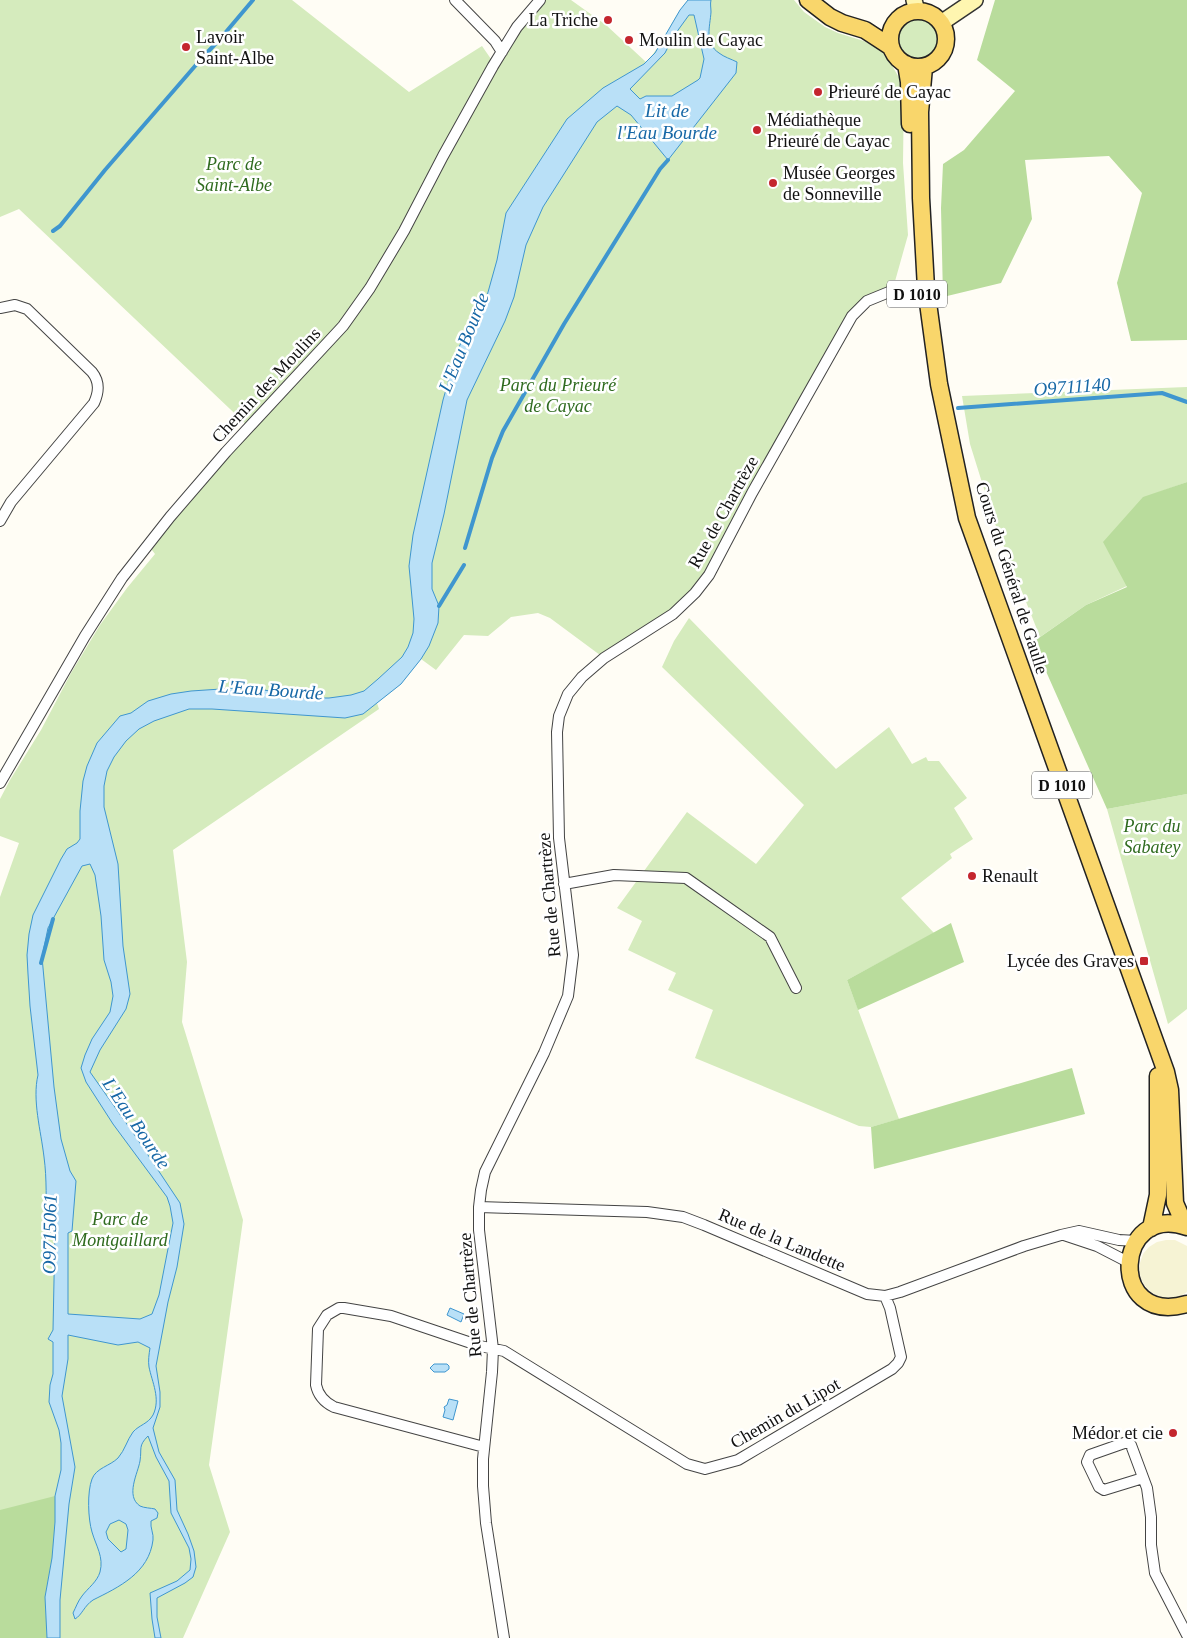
<svg xmlns="http://www.w3.org/2000/svg" width="1187" height="1638" font-family="Georgia,serif">
  <rect width="100%" height="100%" fill="#fffdf5"/>
  <path fill="#f6f3d4" d="M1166,1240h9l12,6v46l-6,4 -9,2h-9l-9,-4 -7,-5 -5,-8 -3,-9 1,-9 3,-9 6,-7 8,-5z"/>
  <path fill="#d5ebbd" d="M0,0h292l117,92 73,-46 9,13 2,6 47,-65h31l35,25 40,37c18,-18 25,-43 42,-62h106l10,12 21,15 13,6 26,8 20,11 20,34 -1,77 5,72 -16,57 -40,24 -157,277 -91,65 -54,-40 -12,-5 -27,4 -23,19 -24,-1 -28,35 -15,-11 -20,25 -24,19 2,6 -206,141 14,112 -5,60 61,198 -34,245 21,67 -47,106h-183v-741l19,-54 -19,-7v-37l10,-19 31,-50 30,-57 29,-48 27,-37 28,-34 -7,-9 101,-118 -230,-218 -19,8z
    M898 39a21 21 0 1 1 42 0a21 21 0 1 1-42 0Z
    M1187,387v95l-44,16 -16,88 -41,19 -46,32 -46,-116 -24,-77 -8,-48z
    M689,618l147,151 53,-42 23,37 14,-7 2,4h11l28,37 -13,10 19,31 -23,15 2,4 -51,40 33,35 -87,47 52,139 -28,8 -12,-1 -164,-68 18,-48 -45,-20 8,-17 -48,-23 14,-29 -25,-13 70,-96 69,52 48,-59 -142,-138 12,-26z
    M1187,794v215l-19,15 -61,-215z"/>
  <path fill="#b9dc9c" d="M995,0h192v340l-56,1 -14,-58 25,-90 -33,-37 -84,4 7,59 -31,64 -58,14 -2,-89 2,-44 21,-14 51,-59 -38,-31z
    M1187,482v312l-80,15 -74,-167 53,-37 41,-18 -24,-45 40,-45z
    M951,923l13,39 -106,48 -11,-30z
    M1072,1068l13,46 -211,55 -3,-42z
    M55,1496v26l-3,36 -7,39 2,41h-47v-128z"/>
  <path fill="#b9e0f7" stroke="#3f96cf" fill-rule="evenodd" d="M688,0h23c-1,4 0,8 0,12 -1,15 -7,31 8,41 5,4 12,6 18,9l-1,11 -68,87 -37,-45 -14,-9 -20,16 -54,85 -17,38 -12,52 -9,24 -38,79 -23,114 -12,49v26l7,17 -1,17 -9,23 -8,13 -20,25 -38,30 -18,4 -133,-9h-23l-35,12 -15,8 -13,12 -12,16 -7,14 -3,15v21l14,57 5,82 7,48 -4,15 -26,41 -10,22 46,65 44,66 4,21 -7,43 -9,35 -12,64 4,26v15l-7,21 6,24 16,28 2,30 11,24 6,17 2,16 -3,10 -8,6 -28,15v19l4,21h-6l-3,-19 -2,-26 27,-12 13,-11 1,-11 -2,-11 -18,-35 -2,-32 -13,-24 -8,-21c-10,10 -6,12 -8,25 -2,12 -15,35 0,45 4,2 11,2 15,3l3,4 -1,5 -6,3c-1,7 3,13 2,19 -4,33 -34,47 -60,60 -9,6 -11,15 -18,19l-2,-6c3,-6 5,-12 9,-17 6,-8 15,-14 18,-24 4,-15 -4,-26 -8,-40 -4,-13 -5,-40 0,-53 4,-11 18,-13 26,-21 7,-8 9,-18 15,-26 6,-7 15,-8 20,-17 8,-16 -1,-33 -4,-48 -1,-6 0,-13 1,-19l-12,-6 -20,3 -50,-10v24l-6,37 13,71 -6,37 -9,96v38h-13l-2,-41 7,-39 3,-36v-26l6,-26v-27l-2,-13 -10,-28 1,-17 3,-11v-32l-5,-3 5,-9 2,-98h-5l-4,-8c0,-22 1,-45 -2,-67 -3,-26 -12,-57 -6,-82l-8,-69 -2,-32 -1,-19 2,-21 4,-19 28,-56 6,-10 10,-6 3,-4v-28l3,-30 4,-15 10,-23 23,-27 11,-3 17,-12 23,-7 20,-3 45,-3 24,1 41,9h28l22,-3 13,-4 14,-12 24,-22 6,-10 5,-14 1,-14 -5,-53 4,-31 30,-135 14,-49 8,-16 18,-25 14,-50 9,-47 61,-94 36,-31 41,-24 11,-11 25,-43zM689,15h5l10,44 -4,19 -2,2 -26,16h-26l-6,3 -10,-10 35,-36 8,-16zM90,864l5,11 6,41 3,44 7,22 2,14 -3,16 -18,27 -7,16 -4,13 5,14 27,42 54,73 3,9 3,17 -14,72 -7,19 -12,5 -72,-5v-81l4,-2 4,-50 -6,-10 -9,-32 -7,-52 -12,-130 6,-29 34,-62zM119,1520l7,4 2,6 -2,19 -5,3 -13,-13 -2,-7 4,-8z
    M450,1308l14,6 -3,8 -14,-7z
    M434,1364h13l2,2v3l-4,3h-11l-4,-4z
    M449,1399l9,2 -5,19 -10,-3 2,-7 -1,-3 3,-2z"/>
  <g fill="none" stroke-linecap="round" stroke-linejoin="round">
    <path stroke="#3f96cf" stroke-width="4" d="M53,231l7,-5 45,-56 97,-112 18,-19 33,-39
      M958,408l204,-15 25,9
      M465,548l27,-90 11,-27 61,-107 96,-155 8,-9
      M439,606l25,-41
      M41,963l12,-44"/>
    <g stroke="#444" stroke-width="12">
      <path id="street" d="M455,0l40,41 7,11
        M0,308l15,-3 12,4 65,63c8,10 7,20 2,31l-83,99 -11,19
        M0,783l85,-147 37,-58 48,-61 56,-65 117,-126 27,-38 34,-57 39,-75 50,-90 24,-39 23,-27
        M564,884l50,-9 72,3 84,59 26,51
        M479,1207l168,5 36,5 21,8 163,69 18,2 15,-4 124,-46 37,-11 18,-4 40,9 18,1
        M1064,1235l33,11 31,16
        M484,1447l-150,-40c-10,-5 -16,-12 -18,-22l2,-56 9,-14 12,-7h5l47,8 89,30 24,5 183,113 18,5 33,-9 154,-91 6,-6 3,-6 -11,-49 -5,-12
        M1143,1478l-39,12 -5,-3 -12,-25 3,-7 37,-13 4,3 16,43 4,29v28l4,28 32,62
        M504,1638l-18,-115 -3,-37v-27l9,-87 1,-23 -14,-119v-23l2,-17 4,-18 59,-119 24,-57 5,-41 -14,-117 -2,-106 2,-16 9,-22 14,-17 22,-19 69,-44 22,-21 14,-18 43,-82 100,-177 15,-15 22,-9 37,-4"/>
    </g>
    <g stroke="#333" stroke-width="18">
      <path id="secondary" d="M914,0l3,11
        M941,23l34,-23"/>
    </g>
    <g stroke="#222" stroke-width="19">
      <path id="primary" d="M808,0l22,17 12,6 23,7 26,17
        M890 39a28 28 0 1 1 56 0a28 28 0 1 1-56 0Z
        M906,64l3,18 1,42
        M924,67l-4,45 1,86 5,90 13,96 28,134 199,554 4,18 5,113 10,23
        M1187,1227c-72,-26 -81,100 0,77
        M1151,1228l7,-33v-119"/>
    </g>
    <use href="#street" stroke="#fff" stroke-width="10"/>
    <use href="#secondary" stroke="#fff6b0" stroke-width="15"/>
    <use href="#primary" stroke="#f9d66b" stroke-width="16"/>
  </g>
  <g fill="#c4262e" stroke="#fff" stroke-width="2">
    <circle cx="608" cy="20" r="5"/>
    <circle cx="629" cy="40" r="5"/>
    <circle cx="186" cy="47" r="5"/>
    <circle cx="818" cy="92" r="5"/>
    <circle cx="757" cy="130" r="5"/>
    <circle cx="773" cy="183" r="5"/>
    <circle cx="972" cy="876" r="5"/>
    <rect x="1139" y="956" width="10" height="10" rx="2.5"/>
    <circle cx="1173" cy="1433" r="5"/>
  </g>
  <g text-anchor="middle" stroke-width="5" stroke-linejoin="round" paint-order="stroke">
    <g fill="#fff" stroke="#585858" stroke-width="1">
      <rect x="887" y="280.5" width="60" height="27" rx="4"/>
      <rect x="1032" y="771.5" width="60" height="27" rx="4"/>
    </g>
    <g font-size="16" font-weight="bold" fill="#111">
      <text x="917" y="300">D 1010</text>
      <text x="1062" y="791">D 1010</text>
    </g>
    <g font-size="18" fill="#111" stroke="#fff" text-anchor="start">
      <text x="598" y="26" text-anchor="end">La Triche</text>
      <text x="196" y="43">Lavoir<tspan x="196" dy="21">Saint-Albe</tspan></text>
      <text x="639" y="46">Moulin de Cayac</text>
      <text x="828" y="98">Prieuré de Cayac</text>
      <text x="767" y="126">Médiathèque<tspan x="767" dy="21">Prieuré de Cayac</tspan></text>
      <text x="783" y="179">Musée Georges<tspan x="783" dy="21">de Sonneville</tspan></text>
      <text x="982" y="882">Renault</text>
      <text x="1134" y="967" text-anchor="end">Lycée des Graves</text>
      <text x="1163" y="1439" text-anchor="end">Médor et cie</text>
    </g>
    <g font-size="18" font-style="italic" fill="#2f6b1f" stroke="#fff">
      <text x="234" y="170">Parc de<tspan x="234" dy="21">Saint-Albe</tspan></text>
      <text x="558" y="391">Parc du Prieuré<tspan x="558" dy="21">de Cayac</tspan></text>
      <text x="1152" y="832">Parc du<tspan x="1152" dy="21">Sabatey</tspan></text>
      <text x="120" y="1225">Parc de<tspan x="120" dy="21">Montgaillard</tspan></text>
    </g>
    <g font-size="18" fill="#111" stroke="#fff">
      <text transform="translate(266 385) rotate(-47)" y="6">Chemin des Moulins</text>
      <text transform="translate(723 512) rotate(-61)" y="6">Rue de Chartrèze</text>
      <text transform="translate(1012 578) rotate(72)" y="6">Cours du Général de Gaulle</text>
      <text transform="translate(549 895) rotate(-95)" y="6">Rue de Chartrèze</text>
      <text transform="translate(782 1240) rotate(23)" y="6">Rue de la Landette</text>
      <text transform="translate(470 1295) rotate(-95)" y="6">Rue de Chartrèze</text>
      <text transform="translate(785 1413) rotate(-30)" y="6">Chemin du Lipot</text>
    </g>
    <g font-size="19" font-style="italic" fill="#1768a6" stroke="#fff">
      <text x="667" y="117">Lit de<tspan x="667" dy="22">l'Eau Bourde</tspan></text>
      <text transform="translate(463 342) rotate(-68)" y="7">L'Eau Bourde</text>
      <text transform="translate(1072 386) rotate(-4)" y="7">O9711140</text>
      <text transform="translate(271 689) rotate(4)" y="7">L'Eau Bourde</text>
      <text transform="translate(137 1123) rotate(56)" y="7">L'Eau Bourde</text>
      <text transform="translate(49 1234) rotate(-89)" y="7">O9715061</text>
    </g>
  </g>
</svg>
